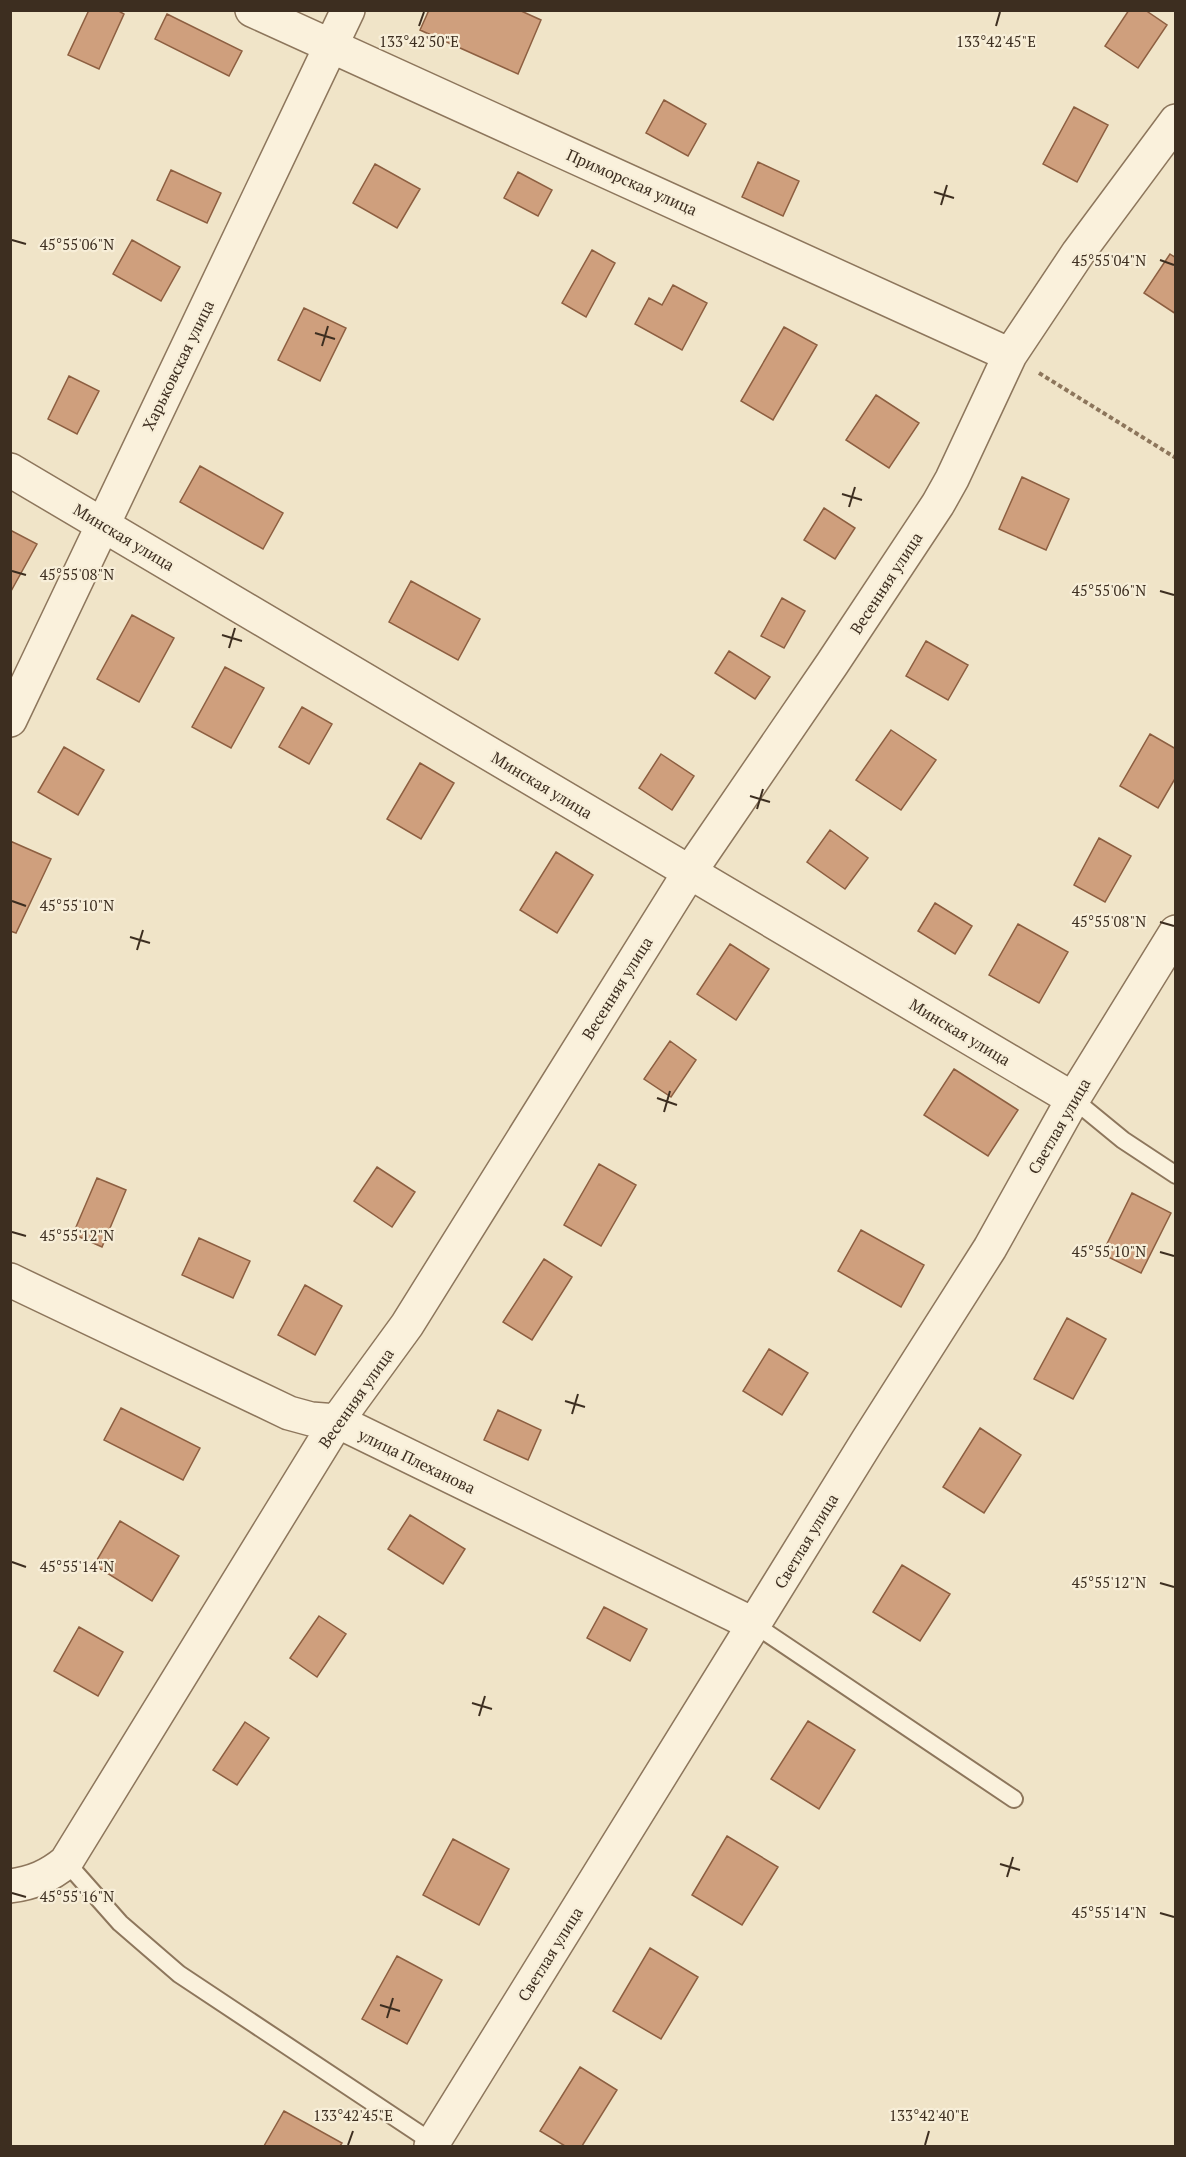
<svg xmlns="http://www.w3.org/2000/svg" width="1186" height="2157" font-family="'PT Serif',serif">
  <rect width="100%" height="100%" fill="#f0e4c8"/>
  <path fill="#cf9f7d" stroke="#8d5f41" stroke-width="1.5" d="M89,10h28l7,4 -25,55 -31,-14z
    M429,10h90l22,10 -23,54 -98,-44z
    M1129,10h16l22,15 -29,43 -33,-22z
    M167,14l75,37 -13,25 -74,-37z
    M664,100l42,24 -18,32 -42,-23z
    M1074,107l34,18 -31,57 -34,-18z
    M758,162l41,19 -16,35 -41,-19z
    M375,164l45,25 -23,39 -44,-25z
    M171,170l50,23 -14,30 -50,-23z
    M518,172l34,18 -14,26 -34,-18z
    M132,240l48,27 -19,34 -48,-27z
    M592,250l23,13 -29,54 -24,-14z
    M1170,254l6,4v56l-32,-21z
    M673,285l34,18 -25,47 -47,-26 14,-26 13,7z
    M304,308l42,20 -26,53 -42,-21z
    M784,327l33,18 -44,75 -32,-19z
    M69,376l30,15 -22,43 -29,-15z
    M876,395l43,28 -30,45 -43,-28z
    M200,466l83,47 -20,36 -83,-47z
    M1022,477l47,22 -23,51 -47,-21z
    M824,508l31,20 -20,31 -31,-19z
    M10,530l27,14 -27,49z
    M411,581l69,38 -22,41 -69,-38z
    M782,598l23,13 -21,37 -23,-12z
    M132,615l42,23 -35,64 -42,-23z
    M926,641l42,24 -20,35 -42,-24z
    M729,651l41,26 -15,22 -40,-26z
    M225,667l39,21 -33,60 -39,-21z
    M302,707l30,17 -23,40 -30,-17z
    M891,730l45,30 -35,50 -45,-30z
    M1150,734l26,15v28l-18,31 -38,-22z
    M64,747l40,23 -26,45 -40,-23z
    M661,754l33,22 -22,34 -33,-22z
    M420,763l34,20 -33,56 -34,-20z
    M830,830l38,28 -23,31 -38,-27z
    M1099,838l32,18 -26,46 -31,-17z
    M10,841l41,18 -35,74 -6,-2z
    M556,852l37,23 -36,58 -37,-23z
    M935,903l37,23 -17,28 -37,-23z
    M1018,924l50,28 -29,51 -50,-28z
    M730,944l39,25 -33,51 -39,-26z
    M670,1041l26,19 -25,37 -27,-18z
    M954,1069l64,41 -30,46 -64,-41z
    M599,1164l37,21 -35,61 -37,-21z
    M377,1167l38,25 -23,35 -38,-26z
    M97,1178l29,12 -24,57 -29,-13z
    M1132,1193l39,20 -30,60 -39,-19z
    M861,1230l63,35 -23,42 -63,-36z
    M199,1238l51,23 -17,37 -51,-23z
    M544,1259l28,18 -40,63 -29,-18z
    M305,1285l37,21 -27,49 -37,-20z
    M1067,1318l39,21 -33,60 -39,-20z
    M769,1349l39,24 -26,42 -39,-24z
    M121,1408l79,40 -17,32 -79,-40z
    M498,1410l43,20 -13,30 -44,-20z
    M980,1428l41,27 -37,58 -41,-26z
    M410,1515l55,34 -22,35 -55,-35z
    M120,1521l59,35 -27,45 -58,-36z
    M902,1565l48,29 -30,47 -47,-29z
    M604,1607l43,22 -17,32 -43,-23z
    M319,1616l27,18 -29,43 -27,-19z
    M79,1627l44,25 -25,44 -44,-25z
    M808,1721l47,29 -36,59 -48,-30z
    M245,1722l24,16 -32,47 -24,-15z
    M727,1836l51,31 -36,58 -50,-30z
    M453,1839l56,30 -30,56 -56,-30z
    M650,1948l48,29 -37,62 -48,-28z
    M397,1956l45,24 -35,64 -45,-25z
    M580,2067l37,23 -35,56h-17l-25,-15z
    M284,2111l58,32 -2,3h-76z"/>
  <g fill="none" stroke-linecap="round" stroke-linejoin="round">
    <g stroke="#8d765c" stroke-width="20">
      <path id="service" d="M1073,1099l50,41 53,35
        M755,1625l259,174
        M66,1862l54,61 59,51 259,172"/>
    </g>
    <g stroke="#8d765c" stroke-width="36">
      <path id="minor" d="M252,10l758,345
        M10,470l1063,629
        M10,720l338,-710
        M10,1280l279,133 22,6 26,2 418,204
        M10,1886c23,-3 39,-10 56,-24l271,-441 70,-96 282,-452 143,-209 106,-160 14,-25 58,-124 68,-102 98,-132
        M431,2146l437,-706 122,-192 83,-149 103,-167"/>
    </g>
    <path stroke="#8d765c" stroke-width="4" stroke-dasharray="4.5 3" stroke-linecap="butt" d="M1039,373l137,85"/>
    <use href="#service" stroke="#faf1dc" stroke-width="16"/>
    <use href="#minor" stroke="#faf1dc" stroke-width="33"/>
  </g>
  <path fill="none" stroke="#3d2e20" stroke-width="2" d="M419,26l5,-14M996,26l4,-14M934,192l20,6M941,205l6,-20M12,240l14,4M1160,260l14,5M315,333l20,6M322,346l6,-20M842,494l20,6M849,507l6,-20M12,571l14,4M1160,591l14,4M222,635l20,6M229,648l6,-20M750,796l20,6M757,809l6,-20M12,901l14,5M1160,922l14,4M130,937l20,6M137,950l6,-20M657,1098l20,7M664,1112l6,-21M12,1232l14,4M1160,1252l14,4M565,1401l20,6M572,1414l6,-20M12,1562l14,5M1160,1583l14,4M472,1703l20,6M479,1716l6,-20M1000,1864l20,6M1007,1877l6,-20M12,1893l14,4M1160,1913l14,4M380,2005l20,6M387,2018l6,-20M348,2145l5,-14M925,2145l4,-14"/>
  <g text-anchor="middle" stroke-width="4.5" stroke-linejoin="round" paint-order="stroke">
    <g font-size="16" fill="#3d2e20" stroke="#f7eed8">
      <text transform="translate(632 182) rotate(24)" y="6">Приморская улица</text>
      <text transform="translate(178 365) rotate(-64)" y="6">Харьковская улица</text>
      <text transform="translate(124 537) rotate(31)" y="6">Минская улица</text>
      <text transform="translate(886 583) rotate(-57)" y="6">Весенняя улица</text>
      <text transform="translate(542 785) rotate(31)" y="6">Минская улица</text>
      <text transform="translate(617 988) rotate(-58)" y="6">Весенняя улица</text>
      <text transform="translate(960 1032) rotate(31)" y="6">Минская улица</text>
      <text transform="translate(1059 1126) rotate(-60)" y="6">Светлая улица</text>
      <text transform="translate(356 1398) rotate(-55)" y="6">Весенняя улица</text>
      <text transform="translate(417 1461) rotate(26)" y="6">улица Плеханова</text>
      <text transform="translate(806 1541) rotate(-59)" y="6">Светлая улица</text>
      <text transform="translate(550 1954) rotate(-58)" y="6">Светлая улица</text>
    </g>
  </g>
  <g font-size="15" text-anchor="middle" fill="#3d2e20" stroke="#f7eed8" stroke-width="4.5" stroke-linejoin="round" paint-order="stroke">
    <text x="419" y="47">133°42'50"E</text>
    <text x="996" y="47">133°42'45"E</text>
    <text x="77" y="250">45°55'06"N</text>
    <text x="1109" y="266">45°55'04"N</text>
    <text x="77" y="580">45°55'08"N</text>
    <text x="1109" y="596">45°55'06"N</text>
    <text x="77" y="911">45°55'10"N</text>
    <text x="1109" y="927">45°55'08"N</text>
    <text x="77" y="1241">45°55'12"N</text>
    <text x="1109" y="1257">45°55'10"N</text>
    <text x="77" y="1572">45°55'14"N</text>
    <text x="1109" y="1588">45°55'12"N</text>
    <text x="77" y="1902">45°55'16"N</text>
    <text x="1109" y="1918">45°55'14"N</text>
    <text x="353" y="2121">133°42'45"E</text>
    <text x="929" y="2121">133°42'40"E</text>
  </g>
  <rect width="1186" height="2157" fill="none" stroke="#3d2e20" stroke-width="24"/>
</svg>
